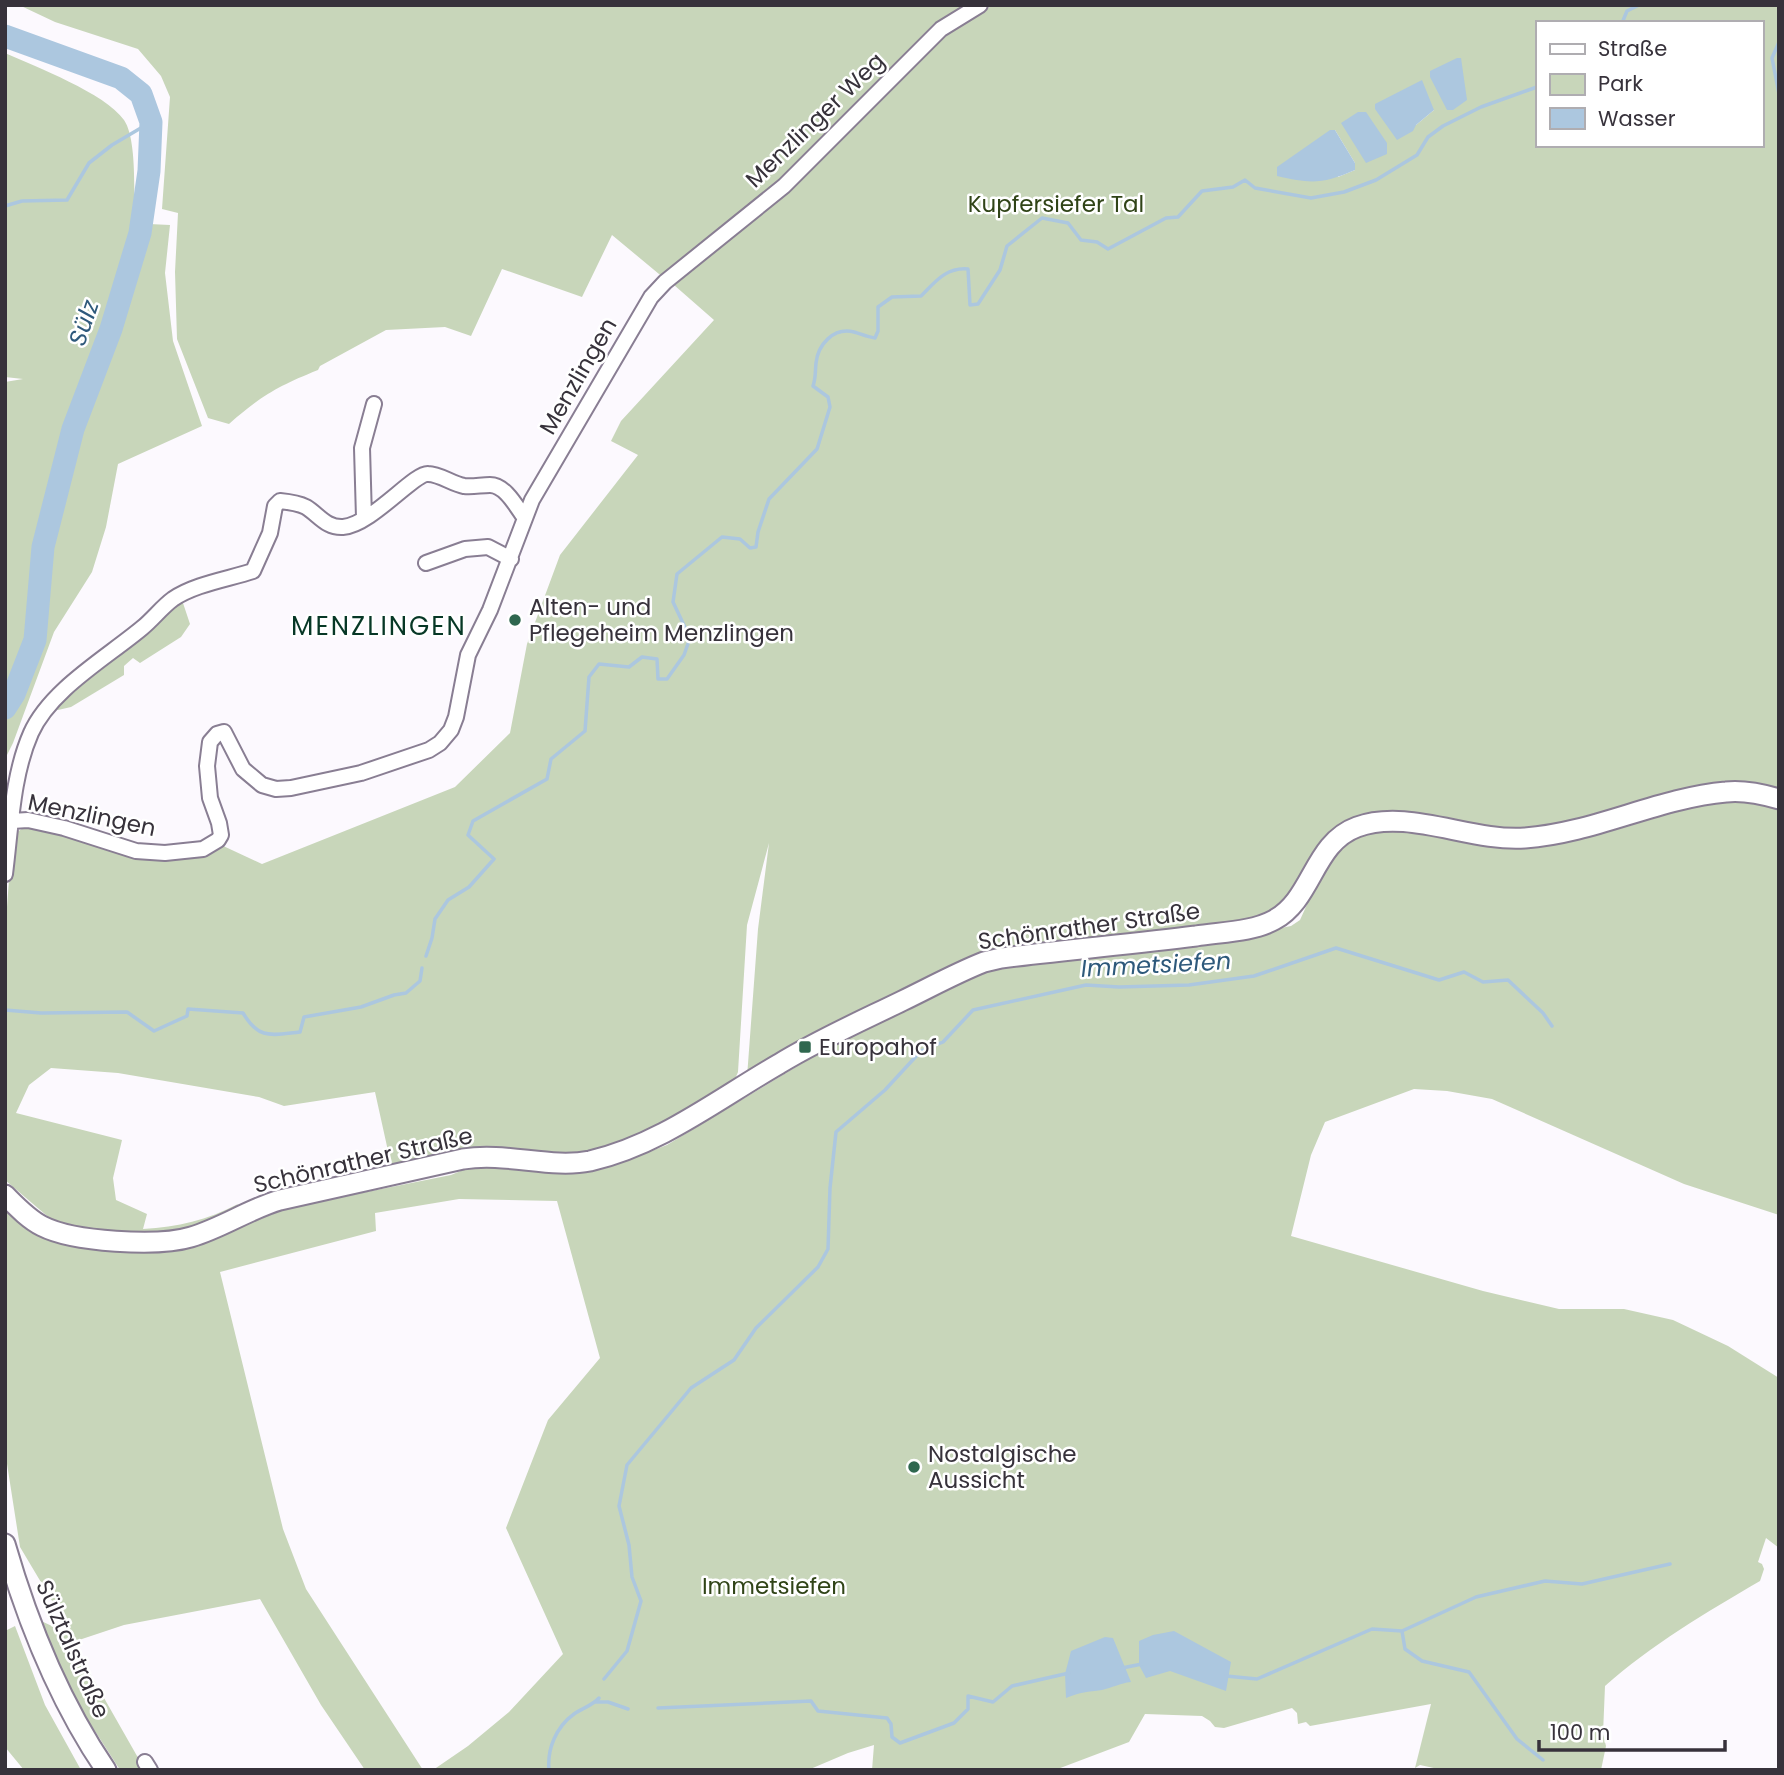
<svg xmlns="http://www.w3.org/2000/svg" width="1784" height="1775" font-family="Poppins,sans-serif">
  <rect width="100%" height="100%" fill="#fcf9fe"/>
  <path fill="#c8d6ba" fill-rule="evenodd" d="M19,5h945l-31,20 -152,157 -116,97 -53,-44 -30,62 -80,-28 -31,67 -26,-9 -59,3 -66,36 -2,4c-40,16 -57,26 -89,54l-21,-6 -31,-79 -2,-67 3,-59 -16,-4 8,-112 -9,-21 -23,-27 -83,-27z
    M993,5h786v788l-131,11 -128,28 -159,-13 -70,78 -29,23 -254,32 -261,125 11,-148 11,-86 -22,82 -9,147 -6,14 -66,38 -75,30 -22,2 -63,-8 -22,1 -92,20 -17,-77 -91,14 -25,-9 -141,-24 -67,-5 -22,17 -13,28 106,27 -9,38 3,22 31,14 -4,15c35,-2 64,-9 95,-25l-10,12 -36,17 -84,2 -55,-14 -48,-41c0,-103 -5,-208 5,-310 1,-10 0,-28 6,-36 7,-10 21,-6 30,-5l98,27 75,-12 43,20 193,-77 55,-54 17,-89 33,-89 78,-100 -27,-14 10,-20 93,-101 -40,-35 115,-94 157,-158zM1537,23h224v122h-224zM1375,104l59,6 -18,15zM1330,130h5l20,33v7l-17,7z
    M5,53c31,14 100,40 119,67 13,19 10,74 10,97l15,7 21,1 -5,48 8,68 29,85 -84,38 -12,63 -14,45 -38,60 -41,111 -8,16v-377l18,-3 -18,-2z
    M182,600l8,24 -9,13 -41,26 -7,-5 -9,8v9l-53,32 -13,3 -5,-3z
    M1744,799l35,4v412l-95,-31 -192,-85 -45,-8 -33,-2 -89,33 -14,33 -20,81 192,55 76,18h65l49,11 55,26 51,32v170l-13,-10 -8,24 4,2 2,5 -4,12c-53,31 -109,64 -155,105l-2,48 3,12 -5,24h-158l-23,-5 -5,3 16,-64 -121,22 -4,-4 -8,2 -1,-11 -5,-5 -68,20 -9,-1 -5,-6 -8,-5 -57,-2 -16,28 -74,28h-183l2,-25 -26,8 -40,17h-375l35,-24 41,-34 54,-58 -57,-126 42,-108 52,-62 -43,-157 -98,-2 -84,14 1,18 -156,41 63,257 23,60 117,181h-58l-44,-65 -61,-106 -136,26 -48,16 -56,-94 -15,-96v-250l33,32 70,18 79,-2 100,-41 164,-33 34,-14 76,11 69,-13 37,-14 170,-103 144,-71 23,-5 247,-32 40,-8 9,-6 28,-62 34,-25 29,-5 133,18 182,-46z
    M39,1620l28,13 78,137h-25l-45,-70z
    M15,1626l30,79 36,65h-57l-19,-23v-116z"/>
  <path fill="#acc7df" d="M1457,58h4l6,42 -14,10h-6l-17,-33v-6z
    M1422,80l12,30 -18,15 -3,6 -16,9 -22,-31v-5z
    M1358,112h8l21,31v11l-21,9 -25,-40z
    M1330,130h5l20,33v7c-32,14 -44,14 -78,6v-9z
    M1174,1631l57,31 -5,29 -56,-20 -24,7 -7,-13v-24l14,-6z
    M1105,1637l8,1 18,44c-11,1 -19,6 -29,8 -15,2 -21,2 -36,8l-1,-24 6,-23z"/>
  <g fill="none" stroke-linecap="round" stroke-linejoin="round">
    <path stroke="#acc7df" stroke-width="3.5" d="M1622,23l5,-12 12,-6
      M1779,94l-7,-36 7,-16
      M5,206l17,-5 45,-1 22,-37 23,-18 39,-23
      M426,956l6,-18 3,-19 13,-19 21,-13 25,-28 -26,-24 5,-14 74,-42 4,-20 34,-28 4,-54 10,-13 30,3 13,-10 15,2 1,20h9l17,-24 6,-17 -17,-36 4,-28 45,-37 18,2 10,9 6,-1 2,-15 11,-33 48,-50 13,-42 -2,-10 -15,-11c3,-8 2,-15 3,-23 2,-18 17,-36 38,-31 7,2 13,5 21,6l3,-7v-24l14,-10 29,-1c14,-14 25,-29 47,-27l2,36 8,-1 22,-34 7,-24 35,-28 26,5 13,17 16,2 11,7 58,-31 12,-1 24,-26 31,-4 12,-7 10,8 56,10 33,-6 32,-12 41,-25 11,-18 15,-11 38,-19 56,-20
      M5,1010l36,3 86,-1 27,19 33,-15 1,-7 55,4c16,27 28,22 57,19l4,-15 57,-10 33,-12 12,-2 14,-12 2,-13
      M1402,1631l3,18 17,12 47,11 48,67 26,21
      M1122,1668l20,-4
      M1226,1676l31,3 115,-50 30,2 74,-34 69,-16 37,3 88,-20
      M604,1679l23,-28 14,-50 -9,-24 -3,-32 -10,-39 8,-41 64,-77 43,-28 22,-32 62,-61 10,-18 2,-61 6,-56 49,-42 36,-39 22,-9 30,-32 113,-25 33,2 70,-2 65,-9 82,-28 103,32 25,-8 19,10 25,-2 35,33 9,13
      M596,1702h12l20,7
      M658,1708l153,-7 7,10 69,7 4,6 1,13 8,6 54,-20 14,-14v-13l25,6 19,-16 57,-13
      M549,1770c-2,-21 7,-43 25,-56 8,-6 18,-8 25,-16"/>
    <path stroke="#acc7df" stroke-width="23" d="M5,36l116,42 20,16 10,28 -2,49 -9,62 -29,96 -38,100 -30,118 -8,93 -21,54 -9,14"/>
    <g stroke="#897e93" stroke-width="18">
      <path id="street" d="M364,518l-2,-70 12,-44
        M426,563l39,-14 23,-2 23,12
        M12,821l16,-1 36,8 72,23 29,2 38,-4 15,-9 3,-5 -2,-12 -9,-25 -3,-32 3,-24 7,-8 7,-2 19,37 19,16 14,4 15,-1 70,-15 68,-23 11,-7 11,-13 5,-13 12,-62 22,-45 42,-110 119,-203 14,-15 119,-96 157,-157 39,-24
        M5,874c6,-46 7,-98 26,-141 19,-43 75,-75 111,-105 11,-9 20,-21 31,-29 22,-15 56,-20 80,-28l17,-38 5,-27 5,-5c10,1 18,2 26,6 13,8 20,21 37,20 28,-2 71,-54 85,-53 12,0 24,10 36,12 9,1 17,-1 26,-1 15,0 26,21 34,32
        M145,1762l5,8"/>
    </g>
    <g stroke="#897e93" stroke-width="23">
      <path id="secondary" d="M5,1195c11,11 23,24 37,31 31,16 116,21 149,11 31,-9 58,-28 89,-37l183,-41c44,-7 87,10 127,2 70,-16 128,-62 189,-97 39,-24 82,-43 123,-63 27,-13 54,-28 82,-39l17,-4c65,-8 130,-14 195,-22 25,-4 56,-4 78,-16 39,-21 39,-77 83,-93 51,-19 113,15 168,11 69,-5 133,-40 201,-46 18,-2 36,2 53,7
        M5,1544c23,80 54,157 101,226"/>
    </g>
    <use href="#street" stroke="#fff" stroke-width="14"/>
    <use href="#secondary" stroke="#fff" stroke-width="19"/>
  </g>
  <g fill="#2f674f" stroke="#fff" stroke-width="2.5">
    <circle cx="515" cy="620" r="7"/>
    <rect x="798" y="1040" width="14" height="14" rx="3.5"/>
    <circle cx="914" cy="1467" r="7"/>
  </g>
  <g text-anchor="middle" stroke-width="5" stroke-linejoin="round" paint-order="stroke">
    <g font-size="23" fill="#37323b" stroke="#fff">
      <text transform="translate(815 120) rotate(-44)" y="8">Menzlinger Weg</text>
      <text transform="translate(578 376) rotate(-60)" y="8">Menzlingen</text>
      <text transform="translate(92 815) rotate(12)" y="8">Menzlingen</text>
      <text transform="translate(1089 926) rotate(-8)" y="8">Schönrather Straße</text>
      <text transform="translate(363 1160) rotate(-13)" y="8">Schönrather Straße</text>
      <text transform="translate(73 1649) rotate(66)" y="8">Sülztalstraße</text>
    </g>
    <g font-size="23" fill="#304417" stroke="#fff">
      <text x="1056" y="212">Kupfersiefer Tal</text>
      <text x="774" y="1594">Immetsiefen</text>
    </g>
    <g font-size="23" fill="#37323b" stroke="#fff" text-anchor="start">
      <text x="529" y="615">Alten- und<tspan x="529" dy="26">Pflegeheim Menzlingen</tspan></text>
      <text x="819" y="1055">Europahof</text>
      <text x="928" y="1462">Nostalgische<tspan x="928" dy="26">Aussicht</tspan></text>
    </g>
    <g font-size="24" font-style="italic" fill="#2e597b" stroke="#fff">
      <text transform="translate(84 323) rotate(-71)" y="8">Sülz</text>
      <text transform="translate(1156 965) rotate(-3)" y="8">Immetsiefen</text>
    </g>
    <g font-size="26" letter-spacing="2" fill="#073826" stroke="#fff">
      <text x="379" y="635">MENZLINGEN</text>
    </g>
  </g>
  <rect width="1784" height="1775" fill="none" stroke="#37323b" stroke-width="14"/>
  <rect x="1536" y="21" width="228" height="126" fill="#ffffff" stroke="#afadb1" stroke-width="2"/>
  <rect x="1550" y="44" width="35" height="10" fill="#ffffff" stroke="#afadb1" stroke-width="2"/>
  <text x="1598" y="56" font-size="21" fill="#37323b">Straße</text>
  <rect x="1550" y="74" width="35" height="21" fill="#c8d6ba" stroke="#afadb1" stroke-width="2"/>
  <text x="1598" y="91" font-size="21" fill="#37323b">Park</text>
  <rect x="1550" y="108" width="35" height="21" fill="#acc7df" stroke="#afadb1" stroke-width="2"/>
  <text x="1598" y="126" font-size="21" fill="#37323b">Wasser</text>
  <path d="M1539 1740v10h186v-10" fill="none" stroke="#37323b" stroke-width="3.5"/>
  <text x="1550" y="1740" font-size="21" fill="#37323b" stroke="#ffffff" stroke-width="5" paint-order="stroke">100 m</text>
</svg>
